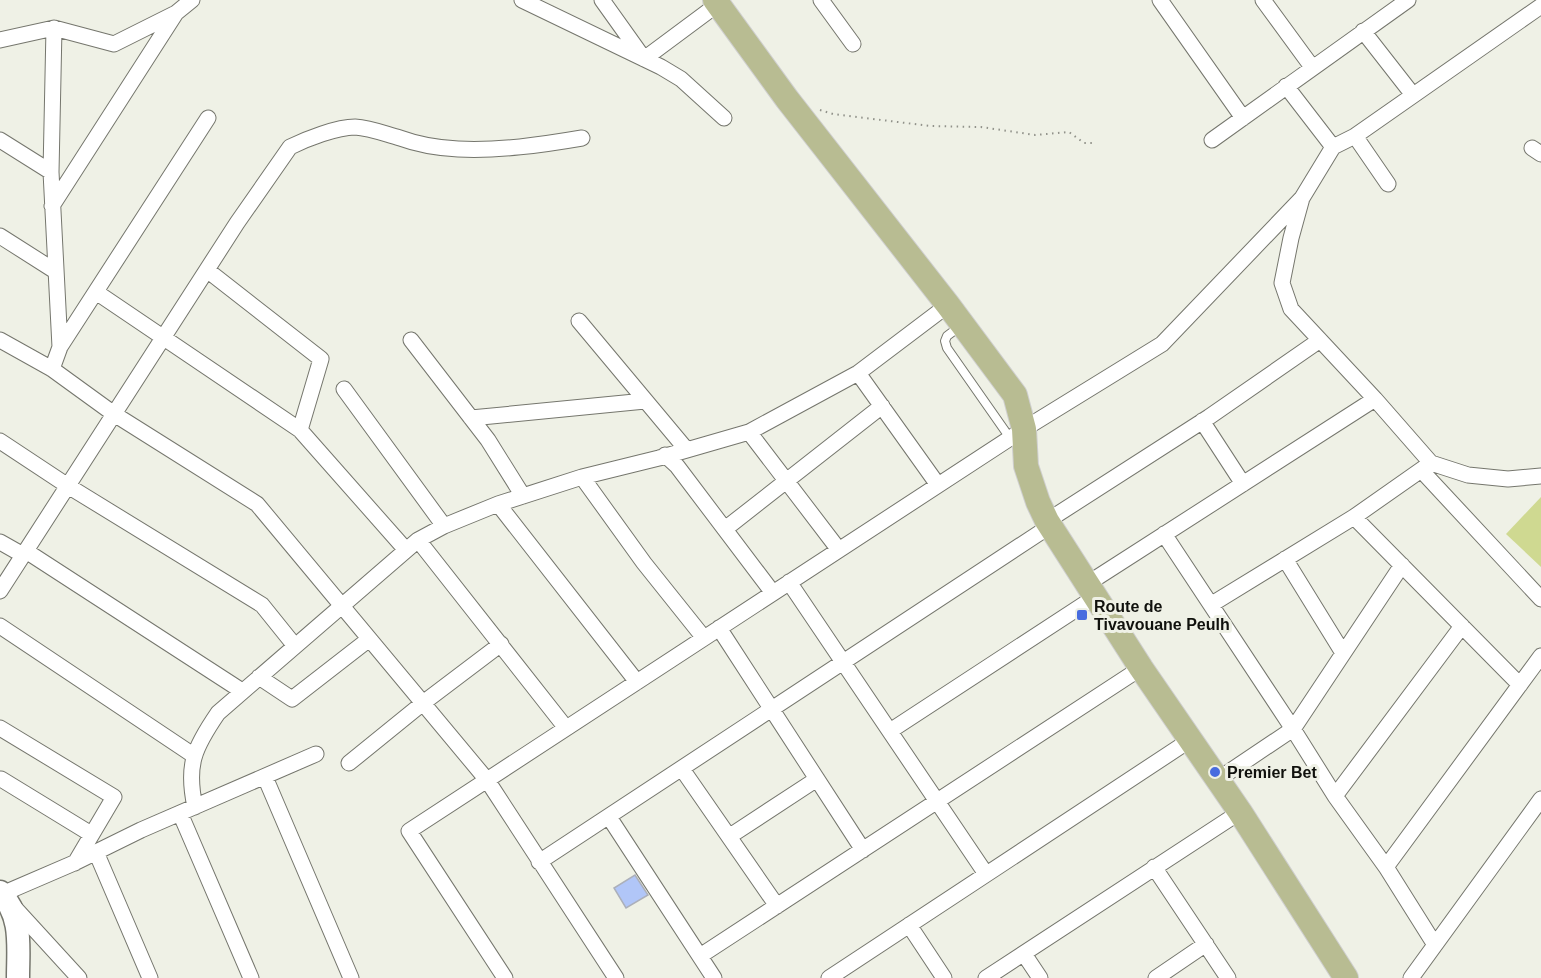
<svg xmlns="http://www.w3.org/2000/svg" width="1541" height="978" font-family="Arial,sans-serif">
  <rect width="100%" height="100%" fill="#eff1e6"/>
  <path fill="#cfd991" d="M1541,497v70l-35,-33z"/>
  <path fill="#b1c6f8" stroke="#acb0ba" stroke-width="1.5" d="M635,875l13,20 -22,13 -12,-20z"/>
  <g fill="none" stroke-linecap="round" stroke-linejoin="round">
    <g stroke="#75766d" stroke-width="10">
      <path id="lane" d="M959,327l-12,9 -2,5 2,7 63,90"/>
    </g>
    <g stroke="#75766d" stroke-width="17">
      <path id="street" d="M522,0l139,67 20,12 43,39
        M602,0l40,56
        M821,0l32,44
        M1160,0l83,118
        M1263,0l49,67
        M1541,6l-186,130 -22,11 -31,51 -11,40 -9,45 9,26 84,90 56,64 37,12 40,4 33,-3
        M1363,31l50,64
        M0,40l54,-12 60,16 62,-31 16,-13
        M644,59l74,-55
        M1286,86l47,61
        M1355,136l33,48
        M0,140l51,32
        M1212,140l196,-140
        M1532,148l9,6
        M52,206l124,-193
        M0,236l55,35
        M207,270l114,89 -21,71
        M96,292l204,138 106,120
        M579,321l107,128
        M0,340l52,29 62,45 143,90 230,276 129,198
        M411,340l77,100 35,56
        M60,347l148,-229
        M52,369l8,-22 -9,-175 3,-144
        M858,373l80,112
        M344,389l100,137
        M471,418l174,-17
        M1202,421l41,63
        M749,432l90,118
        M0,441l68,45 194,119 33,41
        M665,455l12,11 96,127
        M1421,470l120,129
        M582,477l62,86 60,75
        M498,504l139,178
        M1354,517l166,168
        M1047,521l162,-104 111,-77
        M725,529l157,-123
        M1164,534l129,195 42,67 51,71 49,78
        M418,540l148,188
        M0,542l23,13
        M26,551l216,140
        M1285,559l58,94
        M789,582l197,292
        M1087,584l288,-185
        M0,591l237,-368 53,-76c16,-8 47,-20 65,-20 16,1 30,7 45,11 19,7 38,10 58,11 41,2 83,-4 124,-11
        M1212,604l142,-87 77,-54
        M0,626l193,129
        M719,628l144,222
        M259,677l33,22 76,-59
        M0,728l114,69 -39,66
        M890,731l205,-134
        M349,763l74,-60 78,-59
        M682,769l95,137
        M265,777l86,201
        M1,779l90,55
        M1217,780l76,-51 109,-164
        M1335,796l127,-170
        M195,807c-9,-42 -1,-59 23,-94l200,-173 26,-14 54,-22 84,-27 77,-19 90,-26 109,-59 90,-68
        M180,813l71,165
        M609,817l105,161
        M730,836l87,-57
        M96,852l54,126
        M539,862l511,-336
        M1154,867l74,111
        M1386,867l155,-211
        M2,894l72,-31 67,-33 175,-76
        M14,907l65,71
        M909,925l35,53
        M1024,954l16,24
        M700,956l441,-288
        M505,978l-96,-147 615,-402 138,-85 140,-146
        M829,978l361,-238
        M986,978l254,-166
        M1156,978l50,-34
        M1411,978l130,-179"/>
    </g>
    <g stroke="#75766d" stroke-width="25">
      <path id="secondary" d="M0,892c23,25 18,54 18,86"/>
    </g>
    <g stroke="#cfcfcf" stroke-width="26">
      <path id="primary" d="M715,0l72,99 161,206 67,90 9,34 2,37 12,36 9,19 94,147 99,144 106,166"/>
    </g>
    <path stroke="#91928a" stroke-width="2" stroke-dasharray="1.5 4.5" stroke-linecap="butt" d="M820,110l13,4 97,12 51,1 54,8 34,-3 15,11h9"/>
    <use href="#lane" stroke="#fff" stroke-width="8"/>
    <use href="#street" stroke="#fff" stroke-width="15"/>
    <use href="#secondary" stroke="#fff" stroke-width="22"/>
    <use href="#primary" stroke="#b8bc92" stroke-width="24"/>
  </g>
  <g fill="#486cdf" stroke="#eff1e6" stroke-width="2">
    <rect x="1076" y="609" width="12" height="12" rx="3"/>
    <circle cx="1215" cy="772" r="6"/>
  </g>
  <g text-anchor="middle" stroke-width="6" stroke-linejoin="round" paint-order="stroke">
    <g font-size="16" font-weight="bold" fill="#10110d" stroke="#eff1e6" text-anchor="start">
      <text x="1094" y="612">Route de<tspan x="1094" dy="18">Tivavouane Peulh</tspan></text>
      <text x="1227" y="778">Premier Bet</text>
    </g>
  </g>
</svg>
